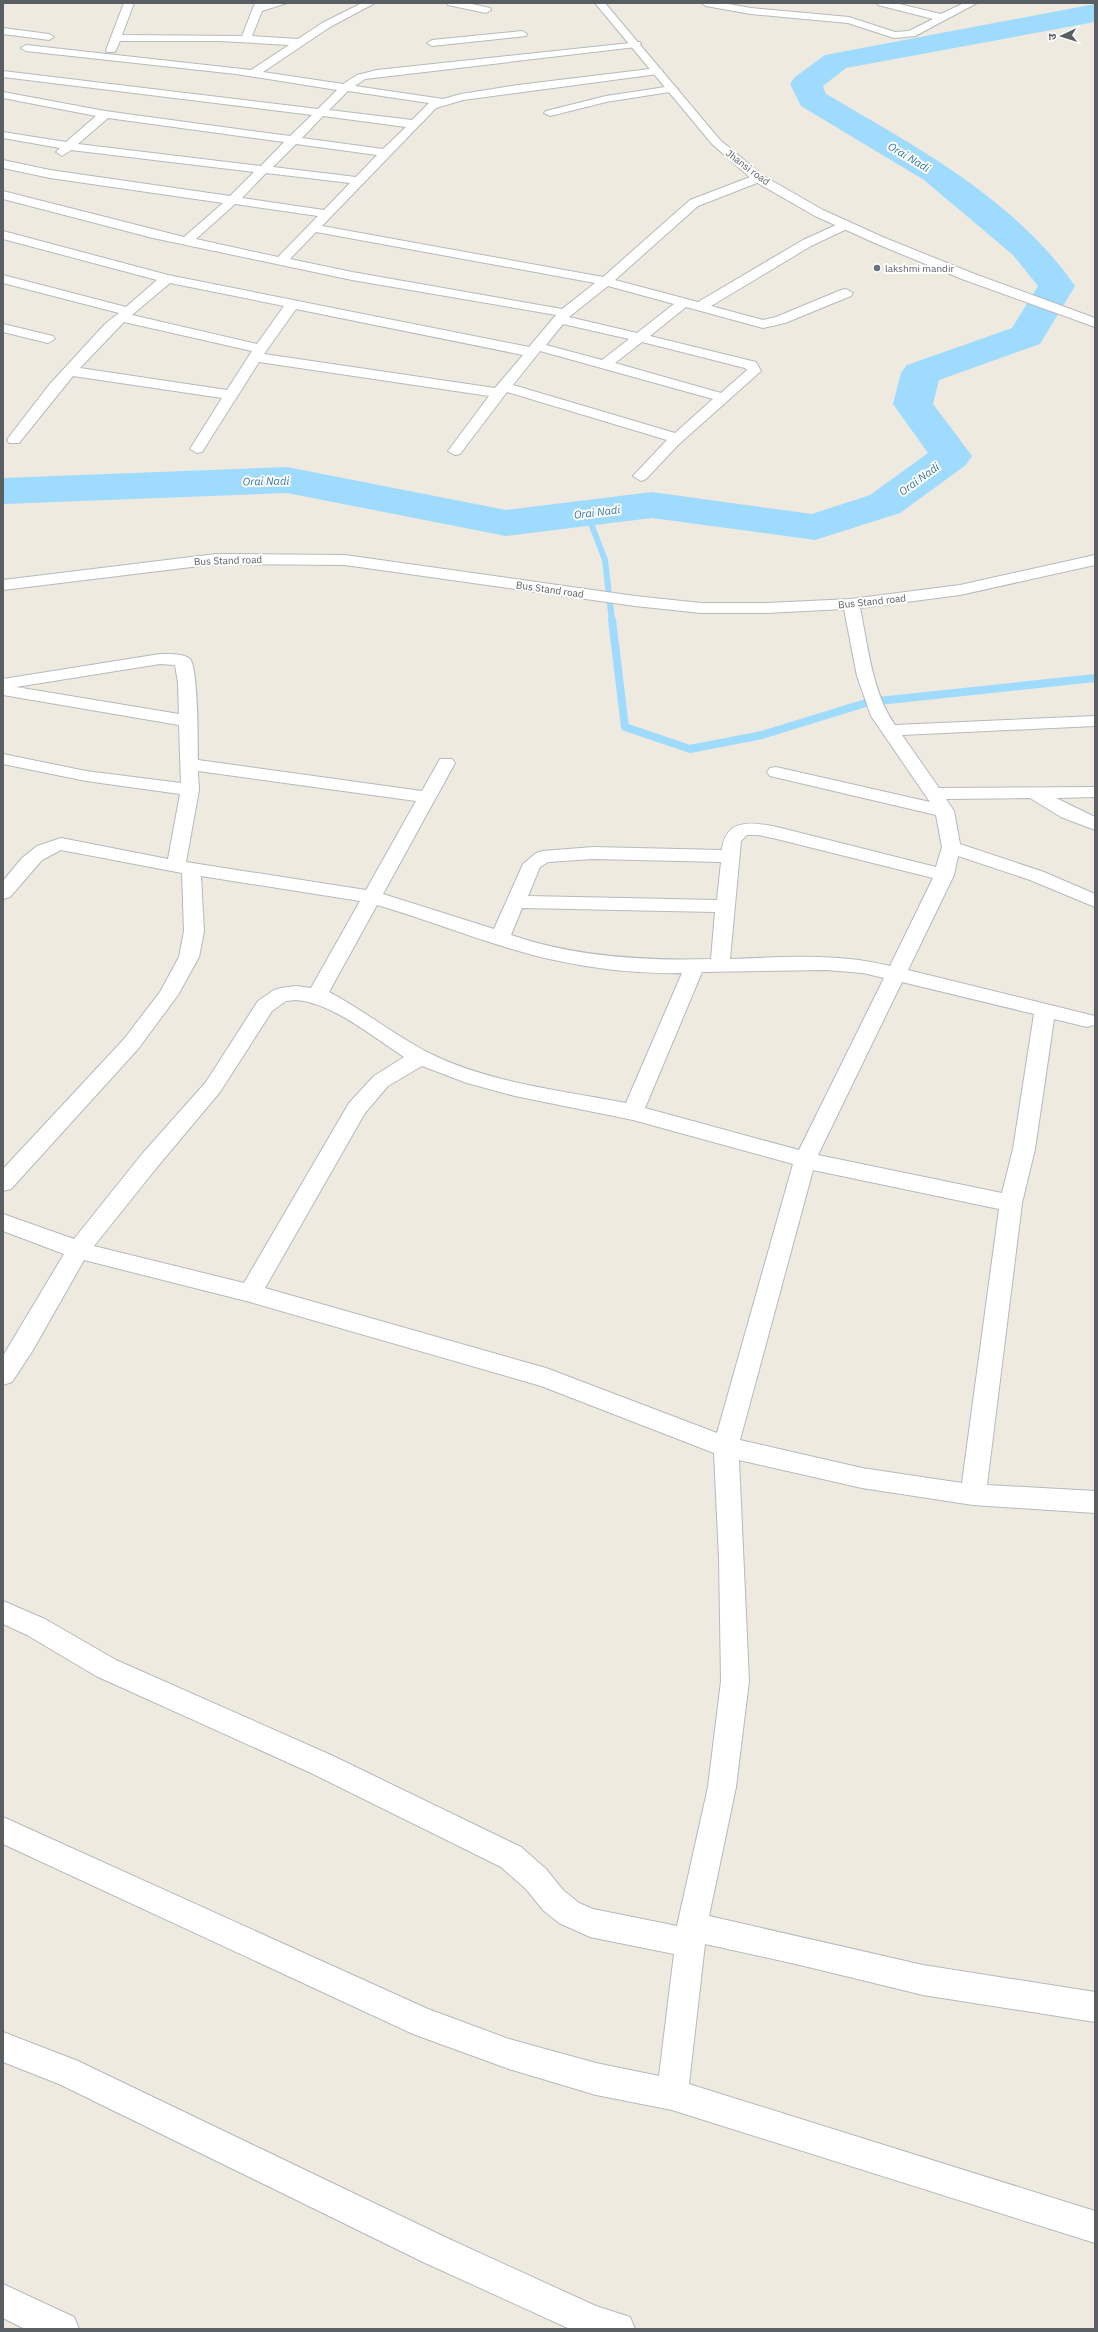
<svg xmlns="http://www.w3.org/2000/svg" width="1098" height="2332" font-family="'IBM Plex Sans','Noto Sans Devanagari',sans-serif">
  <rect width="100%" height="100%" fill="#eeeae0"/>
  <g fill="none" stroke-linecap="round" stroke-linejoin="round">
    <path stroke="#9fdaff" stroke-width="6" d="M587,513l18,47 7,61"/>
    <path stroke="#9fdaff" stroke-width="8" d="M612,620l13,107 65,22 72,-14 107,-33 226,-24"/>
    <path fill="#9fdaff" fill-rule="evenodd" d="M1095,4v18l-249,46 -23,18 3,8c89,52 189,105 249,192l-35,58 -101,36 -6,24 39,52 -6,9 -66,48 -85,27 -163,-22 -146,18 -219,-43 -284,11v-26l284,-11 219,43 146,-18 160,22 58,-19 58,-42 -35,-49 8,-31 6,-8 105,-37 26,-42 -25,-31 -89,-75 -123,-74 -11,-22 5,-7 30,-22z"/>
    <g stroke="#b6b9be" stroke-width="2">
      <path id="minor" d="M124,3h10l-12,32 120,1 13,-33h32l-25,8 -10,25 46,3 24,-16 40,-20h13l-45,24 -67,45 80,12 14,-9 20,-5 263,-28 1,2 -5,3 -271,32 -10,7 88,13 18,-5 57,-9 140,-17 5,3 -5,3 -195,26 -27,8 -114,118 281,51 87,-77 68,-26 6,4 -2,3 -64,25 -83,74 83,22 105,-62 42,-19 6,4 -2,3 -38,18 -100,60 52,14 13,-3 65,-27 5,-1 7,4 -2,3 -66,27 -22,5 -77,-21 -36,29 106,26 5,9 -83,74 -32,34 -5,2 -8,-5 34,-36 -160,-48 -47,62 -5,1 -7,-4 41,-55 -230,-34 -57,90 -5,1 -7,-4 32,-51 -149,-22 -54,67h-10l-2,-3 2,-3 40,-52 56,-61 14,-11 -116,-30v-8l123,32 31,-27 -154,-41v-8l165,44 361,72 27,-32 -204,-35 -199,-42 -150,-39v-8l181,46 39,-34 -173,-25 -47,-10v-8l47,10 180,26 24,-24 -183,-22 -9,6 -6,-4 4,-4 -57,-10v-6l63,10 30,-26 -93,-18v-6l102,19 185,25 22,-21 -309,-38v-6l315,38 19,-19 -101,-16 -210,-23 -5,-3 5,-3 225,25 38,-25 -70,-4h-99l-5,11h-8l-1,-2zM348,91l81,12 -17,17 -83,-10zM323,116l83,11 -23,22 -81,-11zM108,118l176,24 -23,24 -183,-22zM296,144l81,11 -21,22 -83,-10zM266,173l84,10 -26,27 -82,-12zM235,204l83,12 -40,41 -82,-18zM316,232l279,51 -33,26 -210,-37 -62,-13zM170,283l114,23 -27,38 -125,-29zM608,286l66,18 -37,29 -68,-16zM296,309l227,46 -28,33 -231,-34zM124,322l128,29 -25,39 -147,-22zM563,324l66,15 -27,21 -56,-15zM642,342l103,26 2,2 -26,23 -106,-30zM540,351l173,48 -38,34 -162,-48z
        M447,3h20l23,5 1,2 -5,3 -38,-8z
        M701,3h22l28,5 98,9 46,15 14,-1 24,-12 -55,-14 -1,-2h18l46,11 23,-11h13l-62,33 -21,2 -46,-15 -97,-9 -45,-8z
        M3,28l46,6 5,3 -5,3 -46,-6z
        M522,31l5,3 -1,2 -94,10 -5,-3 5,-3z
        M672,86l6,3 -2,2 -70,11 -56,14 -6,-3 2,-2 60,-15z
        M3,324l50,12 2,3 -7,4 -45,-11z
        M216,554l129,1 290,41 66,7h66l84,-4 109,-14 135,-30v10l-135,30 -100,13c8,38 12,84 35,117l200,-9v10l-193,9 37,53 156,-1v10l-39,1 39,19v13l-34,-13 -31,-19 -84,1 8,12 6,33 84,28 51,22v13l-65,-27 -72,-24 -4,19 -46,95 187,46 -1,9 -7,2 -33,-8 -19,130 -13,54 -35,282 108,6v22l-122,-8 -111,-17 -123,-28 10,221 -13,106 -27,129 214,49 172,27v30l-172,-27 -123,-30 -95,-21 -16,140 406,127v32l-423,-133 -76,-15 -87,-26 -96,-35 -410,-190v-27l425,192 81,30 87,24 63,13 15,-122 -84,-17 -31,-14 -16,-13 -17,-21 -25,-22 -190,-94 -215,-97 -69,-41 -24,-11v-23l42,18 71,41 215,95 190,92 25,22 17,21 16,13 14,6 84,17 31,-139 13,-106 -2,-123 -5,-105 -173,-67 -291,-84 -166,-42 -51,90 -21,32 -9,3v-29l61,-102 -61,-23v-17l71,25 68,-85 64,-72 52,-81 16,-11 7,-2 15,-2 15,2 49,-87 -159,-25 3,55 -5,26 -21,38 -40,54 -127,140 -8,2v-22l121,-130 36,-47 19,-35 5,-26 -2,-58 -121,-23 -19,10 -32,37 -7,2v-18l19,-23 15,-12 24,-8 107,21 12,-65 -94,-13 -83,-17v-10l83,17 95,12 -2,-58 -176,-30v-16l157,-25c9,0 23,-1 30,5 8,9 8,85 8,101l224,31 18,-32h12l3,4 -72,131 111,35 29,-65 13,-11 7,-2 50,-4 129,3c3,-32 31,-28 55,-23l159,40 6,-20 -6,-32 -166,-39 -3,-4 3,-4 6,-1 154,35 -59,-86 -14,-40 -13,-67 -77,4h-66l-66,-7 -290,-41 -129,-1 -213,26v-10zM160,664l15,1 3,18 1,31 -163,-27zM198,771l218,30 -50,89 -180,-28 13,-72zM747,835h11l19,4 156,39 -43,88c-53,-13 -106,-9 -160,-7l11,-118zM593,859l128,3 -4,38 -189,-4 12,-29 8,-5zM377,905c59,17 117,42 177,55 41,9 86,14 128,13l-56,130c-66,-13 -138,-20 -199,-51 -34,-18 -64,-42 -98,-60zM522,908l193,4 -4,47c-67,2 -136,-2 -200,-24zM826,970l37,3 21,5 -85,172 -154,-42 57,-136zM902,982l132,32 -21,135 -11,44 -184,-38zM296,1000c37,3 77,37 108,57l-30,19 -25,27 -105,180 -150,-37 64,-80 62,-74 52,-81 14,-10zM422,1066l45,17 48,13 118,24 160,44 -76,269 -171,-65 -281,-80 100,-175 23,-27zM813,1170l186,39 -37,274 -100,-15 -122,-28z
        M3,2032l75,29 369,177 149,68 34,11 5,12h-65l-147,-67 -364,-178 -56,-22z
        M3,2284l71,33 5,12h-54l-22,-11z"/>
    </g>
    <g stroke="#b6b9be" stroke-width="2">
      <path id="tertiary" d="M595,3h10l115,137 42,35 61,35 62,28 87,35 123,45v9l-133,-48 -85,-35 -62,-28 -61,-35 -42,-37z"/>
    </g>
    <use href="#minor" fill="#fff" fill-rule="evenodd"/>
    <use href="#tertiary" fill="#fff" fill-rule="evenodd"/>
  </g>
  <circle fill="#6b7280" stroke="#fff" stroke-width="1.5" cx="877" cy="268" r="4"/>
  <g text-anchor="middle" stroke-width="4" stroke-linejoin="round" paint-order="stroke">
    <g font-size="10" fill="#595e63" stroke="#fff">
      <text transform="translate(748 167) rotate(37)" y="4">Jhansi road</text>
      <text transform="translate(228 560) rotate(-2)" y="4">Bus Stand road</text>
      <text transform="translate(550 589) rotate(8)" y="4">Bus Stand road</text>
      <text transform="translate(872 601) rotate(-6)" y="4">Bus Stand road</text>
    </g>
    <g font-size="10" fill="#5b616d" stroke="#fff" text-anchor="start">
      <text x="885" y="272">lakshmi mandir</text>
    </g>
    <g font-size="11" font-style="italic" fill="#3075b1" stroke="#fff">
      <text transform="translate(909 157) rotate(31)" y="4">Orai Nadi</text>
      <text transform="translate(919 479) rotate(-36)" y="4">Orai Nadi</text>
      <text transform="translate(266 481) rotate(-1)" y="4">Orai Nadi</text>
      <text transform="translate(597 512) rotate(-7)" y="4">Orai Nadi</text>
    </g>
  </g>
  <rect width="1098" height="2332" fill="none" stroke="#595e63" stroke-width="8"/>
  <g transform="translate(1062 36) rotate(266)" stroke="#ffffff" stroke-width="3" paint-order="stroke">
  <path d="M0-3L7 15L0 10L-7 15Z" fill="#595e63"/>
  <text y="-6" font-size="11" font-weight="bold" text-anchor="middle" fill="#595e63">उ</text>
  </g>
</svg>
